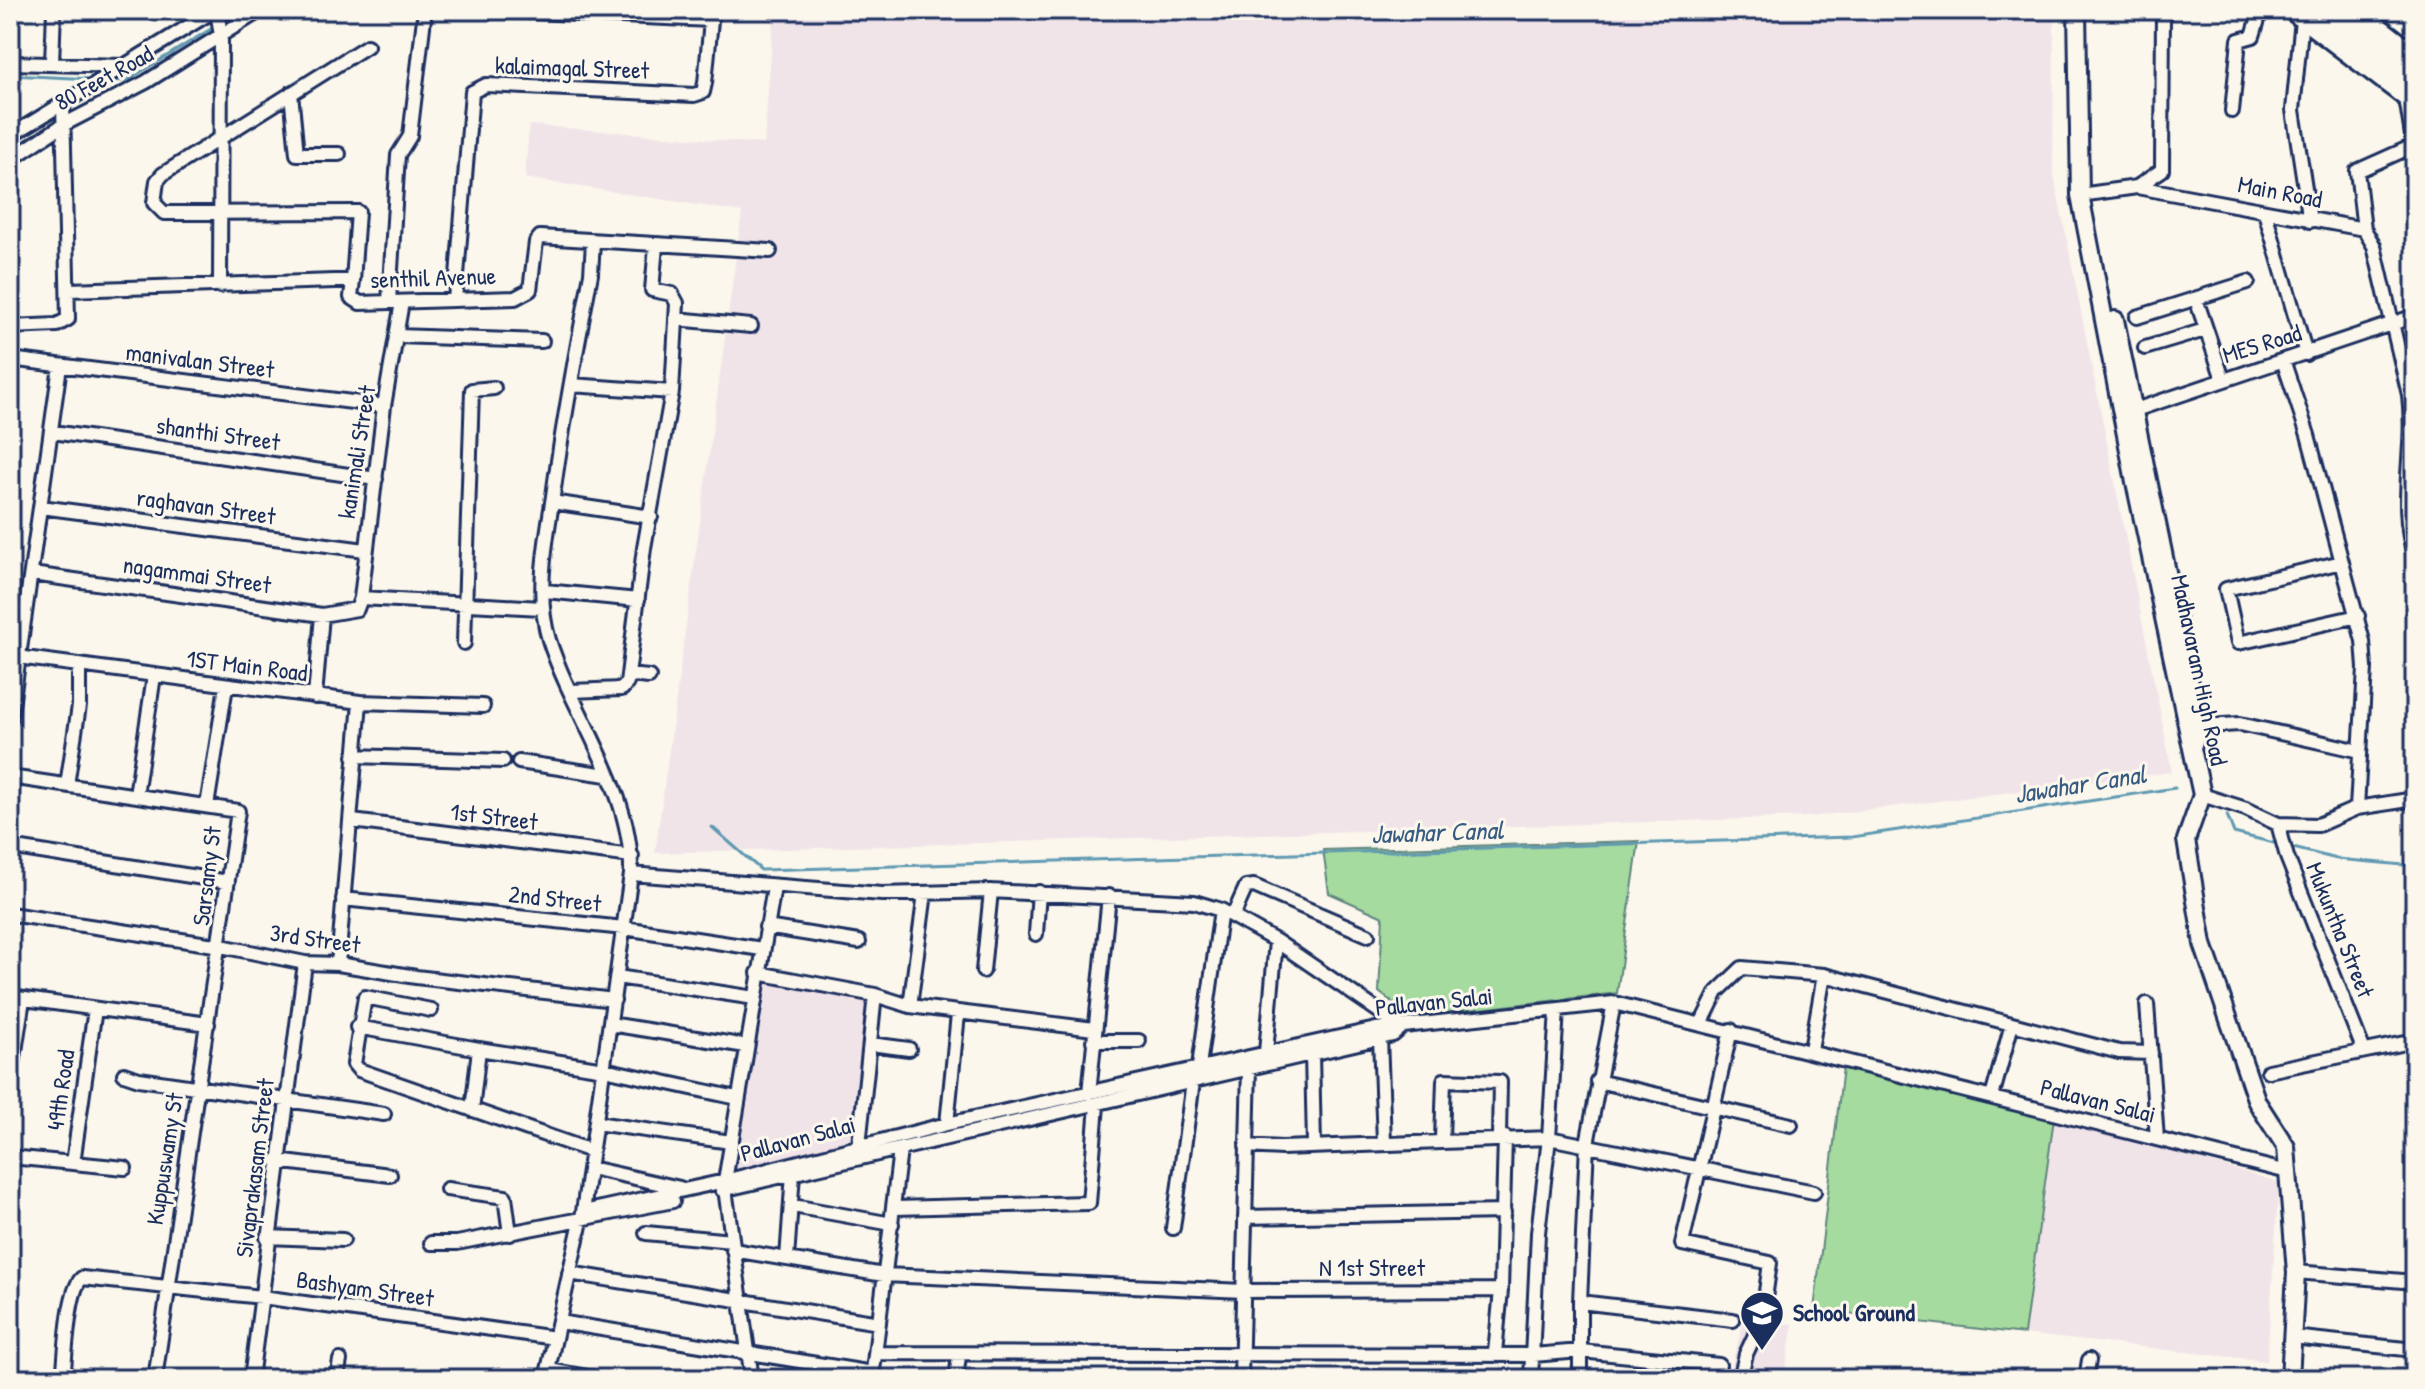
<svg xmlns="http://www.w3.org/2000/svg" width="2425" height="1389" font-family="'Patrick Hand',sans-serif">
  <rect width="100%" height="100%" fill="#fbf7ec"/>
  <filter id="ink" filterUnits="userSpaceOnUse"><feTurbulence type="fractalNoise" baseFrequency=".0125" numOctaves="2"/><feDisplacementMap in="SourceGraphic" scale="16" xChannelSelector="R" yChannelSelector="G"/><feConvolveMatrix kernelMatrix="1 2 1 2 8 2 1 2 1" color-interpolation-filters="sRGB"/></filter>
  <g filter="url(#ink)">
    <path fill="#f1e4e9" d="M774,10h1280l-1,160 119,602 -362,45 -1155,36 87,-641 -217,-34 4,-53 235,19z
      M762,975l113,20 -18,147 -128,35z
      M2054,1118l225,64 -12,179 -243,-27z
      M1744,1319l49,5 -9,55h-56z"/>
    <path fill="#a5db9e" stroke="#60857e" stroke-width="2" d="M1639,841l-22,152 -206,24 -32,-25 4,-75 -54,-24 -6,-43z
      M1843,1067l211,51 -30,216 -210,-24z"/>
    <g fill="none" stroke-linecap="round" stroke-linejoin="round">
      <path stroke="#6099b2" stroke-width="3" d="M224,21l17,-11
        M10,75l83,4
        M109,80l17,1 88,-54
        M2227,815l7,18 44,11
        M712,827l49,43 1091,-33 323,-49
        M2289,847l48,12 78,7"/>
      <g stroke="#1b2f5e" stroke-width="18">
        <path id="minor" d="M217,10l4,26 -1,250
          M489,10l222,10
          M2302,19l-9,91 17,111
          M10,63l113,3
          M52,63l2,-53
          M291,93l6,61h42
          M2406,98l9,56
          M2232,111l7,-71 14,-4 8,-26
          M10,136l205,-126
          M10,160l53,-35 83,-43 115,-72
          M2137,187l25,-17 1,-160
          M2080,195l57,-8 227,42 10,17 35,149c7,58 -12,105 6,163
          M2265,212l41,142
          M2364,229l-7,-58 56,-25
          M353,281l5,-69 -194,1 -10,-10 3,-22 6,-7 204,-128
          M69,290l266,-9h18l-2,16 9,6 155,-5 15,-8 6,-48 4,-5 230,14
          M2196,299l27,80
          M455,300l17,-208 14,-7 208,10 9,-3 2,-9 7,-73
          M389,302l9,-147 12,-19 15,-126
          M2137,317l111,-35
          M676,319l75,7
          M10,327l47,-2 11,-6 -5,-215
          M397,336l145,5
          M2145,348l60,-18
          M10,359l374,47
          M2283,360l25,75 55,206 2,27 -8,140
          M571,385l101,7
          M2126,413l289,-97
          M53,432l323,47
          M552,502l99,15
          M41,507l324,43
          M2342,562l-116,27 12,54 120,-27
          M32,574l290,41 35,-6 4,-11 23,-192 18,-104
          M545,591l93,9
          M361,598l181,10
          M464,643l8,-253 22,-2
          M10,656l350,46 -22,262
          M628,675l21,2
          M571,691l51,-2 5,-6 17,-135 28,-156 5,-89 -5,-9 -20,-4 4,-44
          M315,697l7,-82
          M360,702l123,4
          M10,720l50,-354
          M2190,727l50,-3 120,27
          M354,756l149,5
          M519,762l88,13
          M10,777l228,34 -83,568
          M67,785l12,-79v-40
          M136,795l18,-119
          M2202,795l44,14 32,15 40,1 39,-17 58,-9
          M207,806l19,-120
          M352,821l280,35
          M2278,824l9,33 77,194
          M10,847l218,35
          M631,874l251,20 109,-3 203,11 27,8 55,31 126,86
          M343,899l281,29 138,21
          M10,914l211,32 84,17 33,1 78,13 198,23
          M1233,916l13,-29 8,-1 114,49
          M766,927l93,15
          M1036,934l3,-42
          M983,971l8,-80
          M758,973l117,22 35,11 184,23
          M617,977l138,21
          M10,997l198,27
          M2147,1004l10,135
          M910,1006l15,-113
          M431,1010l-66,-13 -11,67 5,6 232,81
          M1702,1022l15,-30 25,-24 82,7 295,77 32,1
          M610,1024l136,22
          M357,1027l122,22
          M1731,1030l-49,214 88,19 -8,57 -16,34 -6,25
          M1380,1038l4,104
          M1093,1041h46
          M870,1044l39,5
          M1811,1050l13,-75
          M1266,1052l10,-111
          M1312,1053l2,93
          M1199,1066l22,-156
          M2268,1071l147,-30
          M124,1074l15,5 245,35
          M1597,1081l194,44
          M10,1084l13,-85
          M1089,1093l20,-197
          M1992,1097l20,-73
          M472,1110l7,-61 125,20 133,29
          M596,1123l135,19
          M947,1124l11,-110
          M1442,1139l2,-59 56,2 -1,55
          M859,1145l16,-150
          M1246,1146l36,2 267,-10 265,54
          M10,1157l63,6 22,-154
          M277,1161l113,14
          M73,1163l52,5
          M590,1168l90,20
          M725,1181l49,-294
          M447,1189l58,8 5,37
          M725,1189l27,190
          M722,1190l658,-152 13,-3 9,-8
          M793,1206l99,18
          M895,1208l194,-5 8,-98
          M583,1212l142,-31 222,-57 429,-95 238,-26 674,169
          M1245,1217l259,-5
          M1173,1228l20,-146
          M646,1233l86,8
          M267,1237l76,3
          M431,1243h26l216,-42
          M733,1250l151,25 360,16 257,-1
          M787,1259l6,-86
          M2296,1272l119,10
          M569,1273l310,50
          M1580,1302l153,18
          M559,1322l314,51
          M2292,1337l123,13
          M877,1353l656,2 48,-4 138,14
          M1495,1353l6,-63 4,-153
          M549,1370l50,9
          M63,1379c3,-22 4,-88 19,-101l180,19 293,41
          M251,1379l54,-416
          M337,1379l3,-19
          M546,1379l37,-167 48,-338c2,-84 -57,-156 -82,-234 -14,-46 -3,-97 4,-144 10,-75 24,-149 38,-222l2,-32
          M872,1379l28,-229
          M956,1379l3,-23
          M1241,1379l8,-311
          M1531,1379l7,-146 11,-95 8,-128
          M1580,1379v-77l7,-158 27,-141
          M2086,1379l3,-19"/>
      </g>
      <g stroke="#1b2f5e" stroke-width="22">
        <path id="major" d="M2077,10l3,185 56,292 66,308 -16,45 17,104 54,158 29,45 10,125 -6,107
          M2290,10l125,95
          M2314,10l101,78
          M2336,10l79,62
          M2358,10l57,44
          M2115,320l84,407 -7,20"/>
      </g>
      <use href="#minor" stroke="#fbf7ec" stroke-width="12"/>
      <use href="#major" stroke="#fbf7ec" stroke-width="16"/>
    </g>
  </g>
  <defs>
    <g id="school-pin" transform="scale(2.3)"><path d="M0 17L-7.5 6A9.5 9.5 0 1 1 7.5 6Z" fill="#1b2f5e" stroke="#fbf7ec"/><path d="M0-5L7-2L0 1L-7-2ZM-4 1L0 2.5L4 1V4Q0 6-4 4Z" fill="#fff"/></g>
  </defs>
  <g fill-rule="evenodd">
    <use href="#school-pin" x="1762" y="1313"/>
  </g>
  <g text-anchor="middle" stroke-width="6" stroke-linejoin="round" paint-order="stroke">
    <g font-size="24" fill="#1b2f5e" stroke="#fbf7ec">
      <text transform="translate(572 68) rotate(2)" y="8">kalaimagal Street</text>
      <text transform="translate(104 78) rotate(-29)" y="8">80 Feet Road</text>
      <text transform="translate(2280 192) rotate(11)" y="8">Main Road</text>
      <text transform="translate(433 278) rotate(-2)" y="8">senthil Avenue</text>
      <text transform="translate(2262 344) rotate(-17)" y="8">MES Road</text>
      <text transform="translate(200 361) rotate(7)" y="8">manivalan Street</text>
      <text transform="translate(218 434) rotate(8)" y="8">shanthi Street</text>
      <text transform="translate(357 452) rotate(-81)" y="8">kanimali Street</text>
      <text transform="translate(206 507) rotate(8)" y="8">raghavan Street</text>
      <text transform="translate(197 575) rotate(8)" y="8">nagammai Street</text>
      <text transform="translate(247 666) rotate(7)" y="8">1ST Main Road</text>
      <text transform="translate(2199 670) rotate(78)" y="8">Madhavaram High Road</text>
      <text transform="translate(494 817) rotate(7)" y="8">1st Street</text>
      <text transform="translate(207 876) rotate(-83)" y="8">Sarsamy St</text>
      <text transform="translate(555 899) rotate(6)" y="8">2nd Street</text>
      <text transform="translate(2340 930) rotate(68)" y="8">Mukuntha Street</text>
      <text transform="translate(315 939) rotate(8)" y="8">3rd Street</text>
      <text transform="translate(1434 1002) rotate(-6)" y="8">Pallavan Salai</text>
      <text transform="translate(61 1090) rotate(-82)" y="8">49th Road</text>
      <text transform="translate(2098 1101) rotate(14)" y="8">Pallavan Salai</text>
      <text transform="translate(798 1139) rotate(-15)" y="8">Pallavan Salai</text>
      <text transform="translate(165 1159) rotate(-81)" y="8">Kuppuswamy St</text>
      <text transform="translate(255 1168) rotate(-83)" y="8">Sivaprakasam Street</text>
      <text x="1372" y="1276">N 1st Street</text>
      <text transform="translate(365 1289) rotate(8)" y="8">Bashyam Street</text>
    </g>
    <g font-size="24" font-weight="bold" fill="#1b2f5e" stroke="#fbf7ec" text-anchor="start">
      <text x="1793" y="1321">School Ground</text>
    </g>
    <g font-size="26" font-style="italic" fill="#385b81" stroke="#fbf7ec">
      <text transform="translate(2080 784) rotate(-9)" y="9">Jawahar Canal</text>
      <text transform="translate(1437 832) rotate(-2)" y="9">Jawahar Canal</text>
    </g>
  </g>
  <rect width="2425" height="1389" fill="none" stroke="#fbf7ec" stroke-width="40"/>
  <rect x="20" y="20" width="2385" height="1349" fill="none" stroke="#1b2f5e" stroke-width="3" filter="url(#ink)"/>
</svg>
